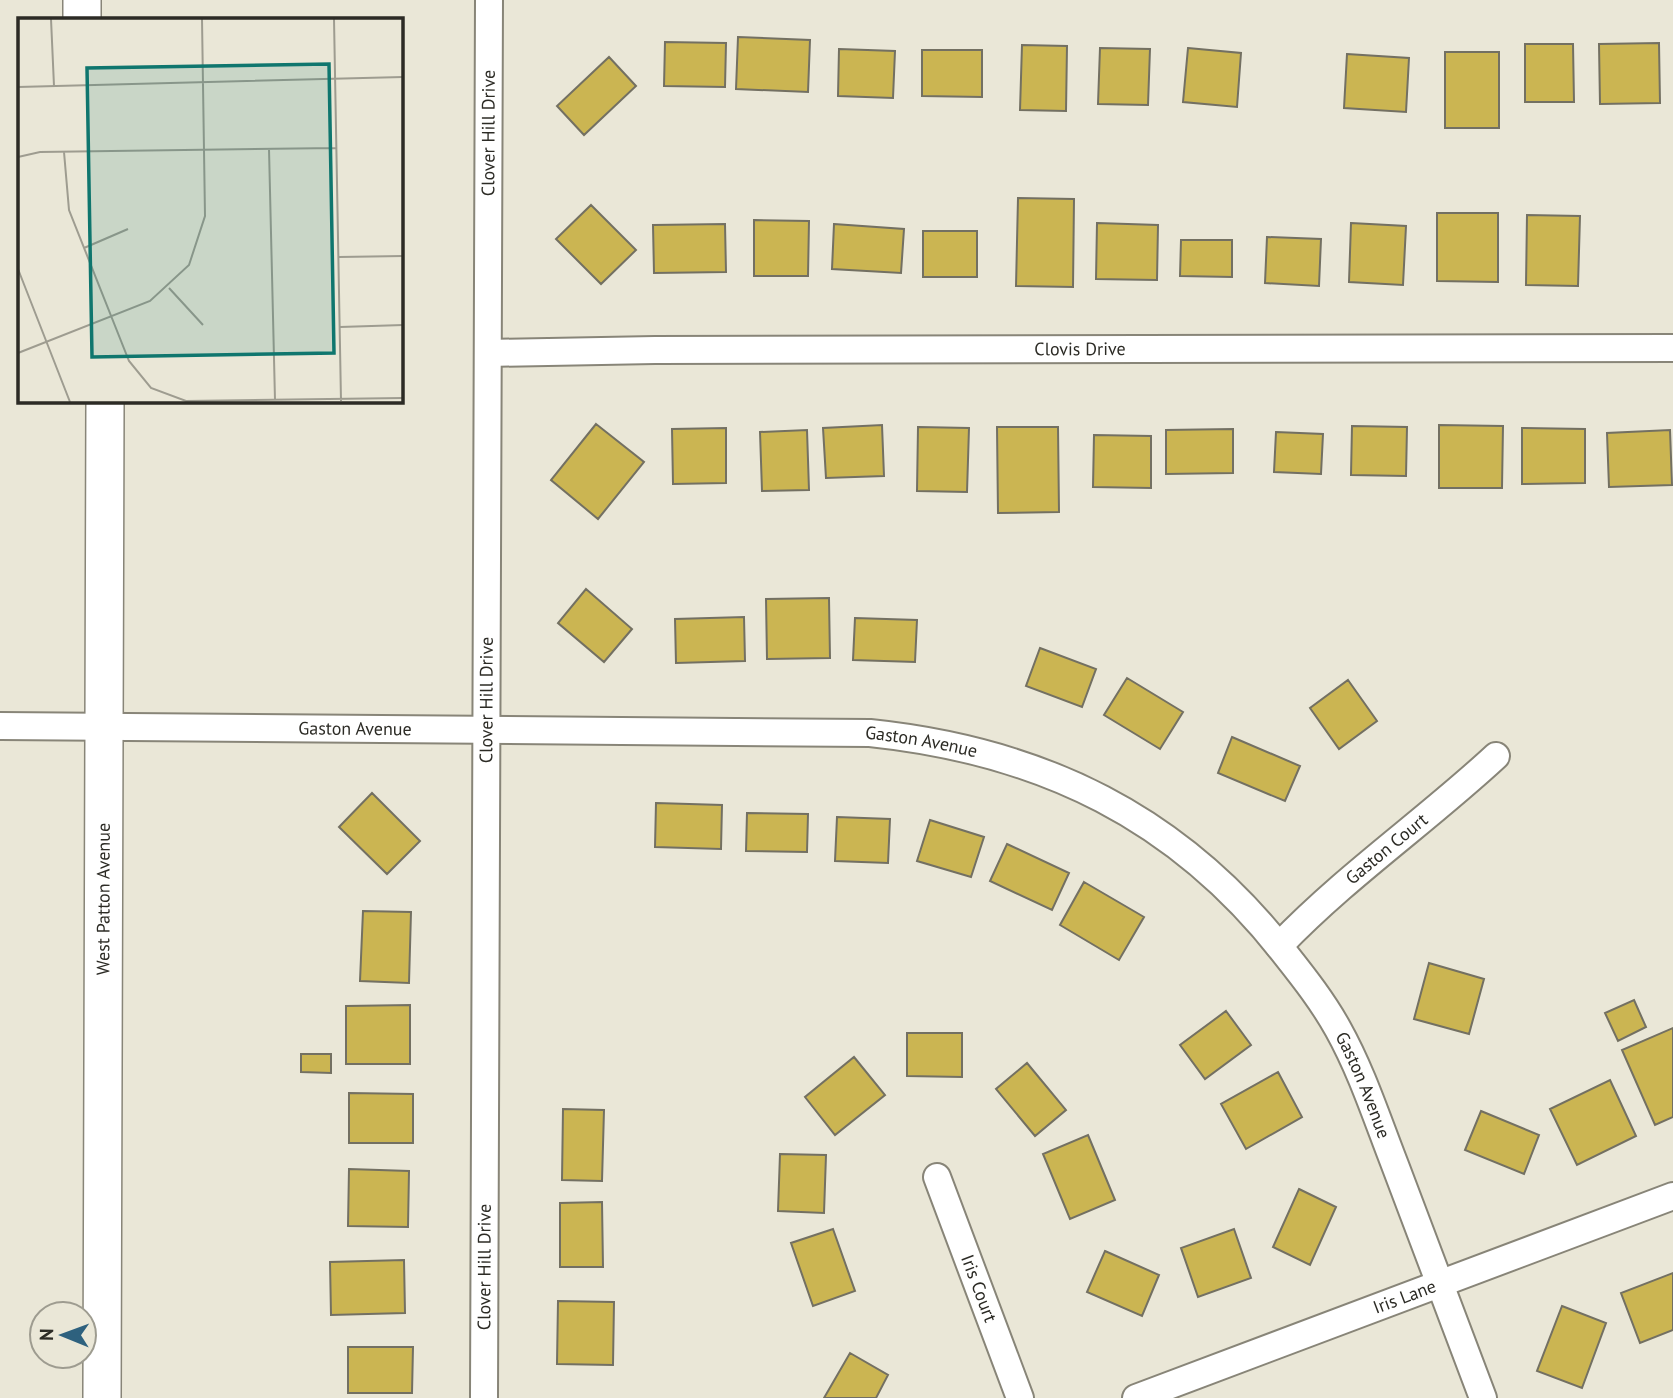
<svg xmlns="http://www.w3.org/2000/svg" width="1673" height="1398" font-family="'PT Sans',sans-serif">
  <rect width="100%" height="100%" fill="#eae7d7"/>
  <path fill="#cbb552" stroke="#737062" stroke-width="2" d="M738,37l72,3 -2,52 -72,-3z
    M665,42l61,1 -1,44 -61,-1z
    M1659,43l1,60 -60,1 -1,-60z
    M1525,44h48l1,58h-49z
    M1022,45l45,1 -1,65 -46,-1z
    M1100,48l50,1 -2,56 -50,-1z
    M1188,48l53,5 -4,54 -54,-5z
    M839,49l56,2 -2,47 -55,-2z
    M922,50h60v47l-60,-1z
    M1445,52h54v76h-54z
    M1347,54l62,4 -3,54 -62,-4z
    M609,57l27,29 -52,49 -27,-29z
    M1018,198l56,1 -1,88 -57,-1z
    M591,205l45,45 -35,34 -45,-45z
    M1437,213h61v69l-61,-1z
    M1527,215l53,1 -2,70 -52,-1z
    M754,220l55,1 -1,55h-54z
    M1097,223l61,2 -1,55 -61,-1z
    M1351,223l55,3 -3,59 -54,-3z
    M725,224l1,48 -72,1 -1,-48z
    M834,224l70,5 -3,44 -69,-4z
    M923,231h54v46h-54z
    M1267,237l54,2 -2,47 -54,-3z
    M1181,240h51v37l-52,-1z
    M596,424l48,38 -46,57 -47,-39z
    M882,425l2,51 -58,2 -3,-50z
    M1439,425l64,1 -1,62h-63z
    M1352,426l55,1 -1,49 -55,-1z
    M918,427l51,1 -2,64 -50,-1z
    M997,427h61l1,85 -61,1z
    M726,428v55l-53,1 -1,-55z
    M1522,428l63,1v54l-63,1z
    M1233,429v44l-67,1v-44z
    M807,430l2,60 -47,1 -2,-59z
    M1670,430l2,55 -63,2 -2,-54z
    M1276,432l47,2 -2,40 -47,-2z
    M1094,435l57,1v52l-58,-1z
    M586,589l46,40 -28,33 -46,-39z
    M829,598l1,60 -63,1 -1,-60z
    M744,617l1,44 -69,2 -1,-44z
    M855,618l62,2 -2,42 -62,-2z
    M1040,648l56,21 -14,38 -56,-21z
    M1127,678l56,34 -23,37 -56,-34z
    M1348,680l29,41 -38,28 -29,-41z
    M1232,737l68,29 -15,35 -67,-28z
    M372,793l48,48 -33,33 -48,-47z
    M656,803l66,2 -1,44 -66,-2z
    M747,813l61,1 -1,38 -61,-1z
    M837,817l53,2 -2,44 -53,-2z
    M930,820l54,17 -13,40 -54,-16z
    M1007,844l62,29 -17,37 -62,-29z
    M1084,882l60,35 -25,43 -59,-35z
    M363,911l48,1 -2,71 -49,-2z
    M1429,963l55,16 -15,55 -55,-15z
    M1634,1000l12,27 -28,14 -13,-28z
    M410,1005v59h-64v-58z
    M1226,1011l25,34 -46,34 -25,-34z
    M1673,1028v89l-18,8 -33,-75z
    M907,1033h55v44l-55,-1z
    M301,1054h30v19l-30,-1z
    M854,1057l31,38 -50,40 -30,-38z
    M1027,1063l39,47 -31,26 -39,-47z
    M1278,1072l24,45 -56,32 -25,-45z
    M1610,1080l26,56 -59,29 -27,-56z
    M349,1093l64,1v49h-64z
    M563,1109l41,1 -2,71 -40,-1z
    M1481,1111l58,24 -15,39 -59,-24z
    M1088,1135l27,65 -45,19 -27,-65z
    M780,1154l46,1 -2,58 -46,-2z
    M349,1169l60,2 -1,56 -60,-1z
    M1299,1189l37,18 -26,58 -37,-18z
    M602,1202l1,65h-43v-64z
    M833,1229l22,62 -42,15 -22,-63z
    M1234,1229l17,49 -53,19 -17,-49z
    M1105,1251l54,24 -17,41 -55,-24z
    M404,1260l1,53 -74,2 -1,-53z
    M1673,1273v57l-33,13 -19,-50z
    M558,1301l56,1 -1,63 -56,-1z
    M1562,1306l44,17 -24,65 -45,-17z
    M348,1347h65l-1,46h-64z
    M850,1353l38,22 -12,23h-52z"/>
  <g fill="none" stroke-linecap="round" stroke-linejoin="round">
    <g stroke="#888578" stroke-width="30">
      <g id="street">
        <path id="s1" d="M488,353l167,-3 1018,-2"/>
        <path id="s2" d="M0,726l870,7c172,18 309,84 416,222 19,24 37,47 52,74 24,43 39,90 57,136 29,78 59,155 88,233"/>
        <path id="s3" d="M1279,946c67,-70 147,-125 217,-190"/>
        <path id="s4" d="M937,1177l83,221"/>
        <path id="s5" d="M484,1398l5,-1398"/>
        <path id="s6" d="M1136,1398l537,-202"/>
      </g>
    </g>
    <g stroke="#888578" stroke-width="40">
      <g id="secondary">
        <path d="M82,0v19"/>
        <path id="s7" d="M102,1398l3,-997"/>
      </g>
    </g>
    <use href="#street" stroke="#fff" stroke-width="26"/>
    <use href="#secondary" stroke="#fff" stroke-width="37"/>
  </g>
  <g text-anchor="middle" stroke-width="6" stroke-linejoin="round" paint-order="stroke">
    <g font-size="18" fill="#2c2b25" stroke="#eae7d7">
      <text dy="6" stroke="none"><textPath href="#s5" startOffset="1265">Clover Hill Drive</textPath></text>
      <text dy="6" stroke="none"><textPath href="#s1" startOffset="592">Clovis Drive</textPath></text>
      <text dy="6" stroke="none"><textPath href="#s5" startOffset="698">Clover Hill Drive</textPath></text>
      <text dy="6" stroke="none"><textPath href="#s2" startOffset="355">Gaston Avenue</textPath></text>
      <text dy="6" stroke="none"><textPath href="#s2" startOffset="922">Gaston Avenue</textPath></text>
      <text dy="6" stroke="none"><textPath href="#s3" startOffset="145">Gaston Court</textPath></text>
      <text dy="6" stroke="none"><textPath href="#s7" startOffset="499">West Patton Avenue</textPath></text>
      <text dy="6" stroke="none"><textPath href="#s2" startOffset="1508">Gaston Avenue</textPath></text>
      <text dy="6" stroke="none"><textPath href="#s5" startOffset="131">Clover Hill Drive</textPath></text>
      <text dy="6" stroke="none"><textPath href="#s4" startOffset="119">Iris Court</textPath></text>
      <text dy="6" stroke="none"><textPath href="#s6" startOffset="287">Iris Lane</textPath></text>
    </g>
  </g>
  <g transform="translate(18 18)">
    <rect width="385" height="385" fill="#eae7d7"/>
    <path fill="none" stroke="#9e9c90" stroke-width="2" d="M33,1l3,67M316,1l7,382M0,69l385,-10M251,131l6,251M46,134l5,58 60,151 22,27 35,13 217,-3M0,139l22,-5 297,-4M66,230l44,-19M321,239l64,-1M0,251l52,133M151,270l34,37M322,309l63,-2M0,335l132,-52 39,-36 16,-49 -3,-197"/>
    <path fill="#0f766e" fill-opacity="0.15" stroke="#0f766e" stroke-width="3.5" d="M311,46l5,289 -242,4 -5,-289z"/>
    <rect width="385" height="385" fill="none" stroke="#2c2b25" stroke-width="3.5"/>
  </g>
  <g transform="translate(63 1335) rotate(271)"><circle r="33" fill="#eae7d7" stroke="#9e9c90" stroke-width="2"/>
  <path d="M0-5L12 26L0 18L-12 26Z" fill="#2e617e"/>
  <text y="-10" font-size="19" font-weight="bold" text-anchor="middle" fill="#2c2b25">N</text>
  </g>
</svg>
